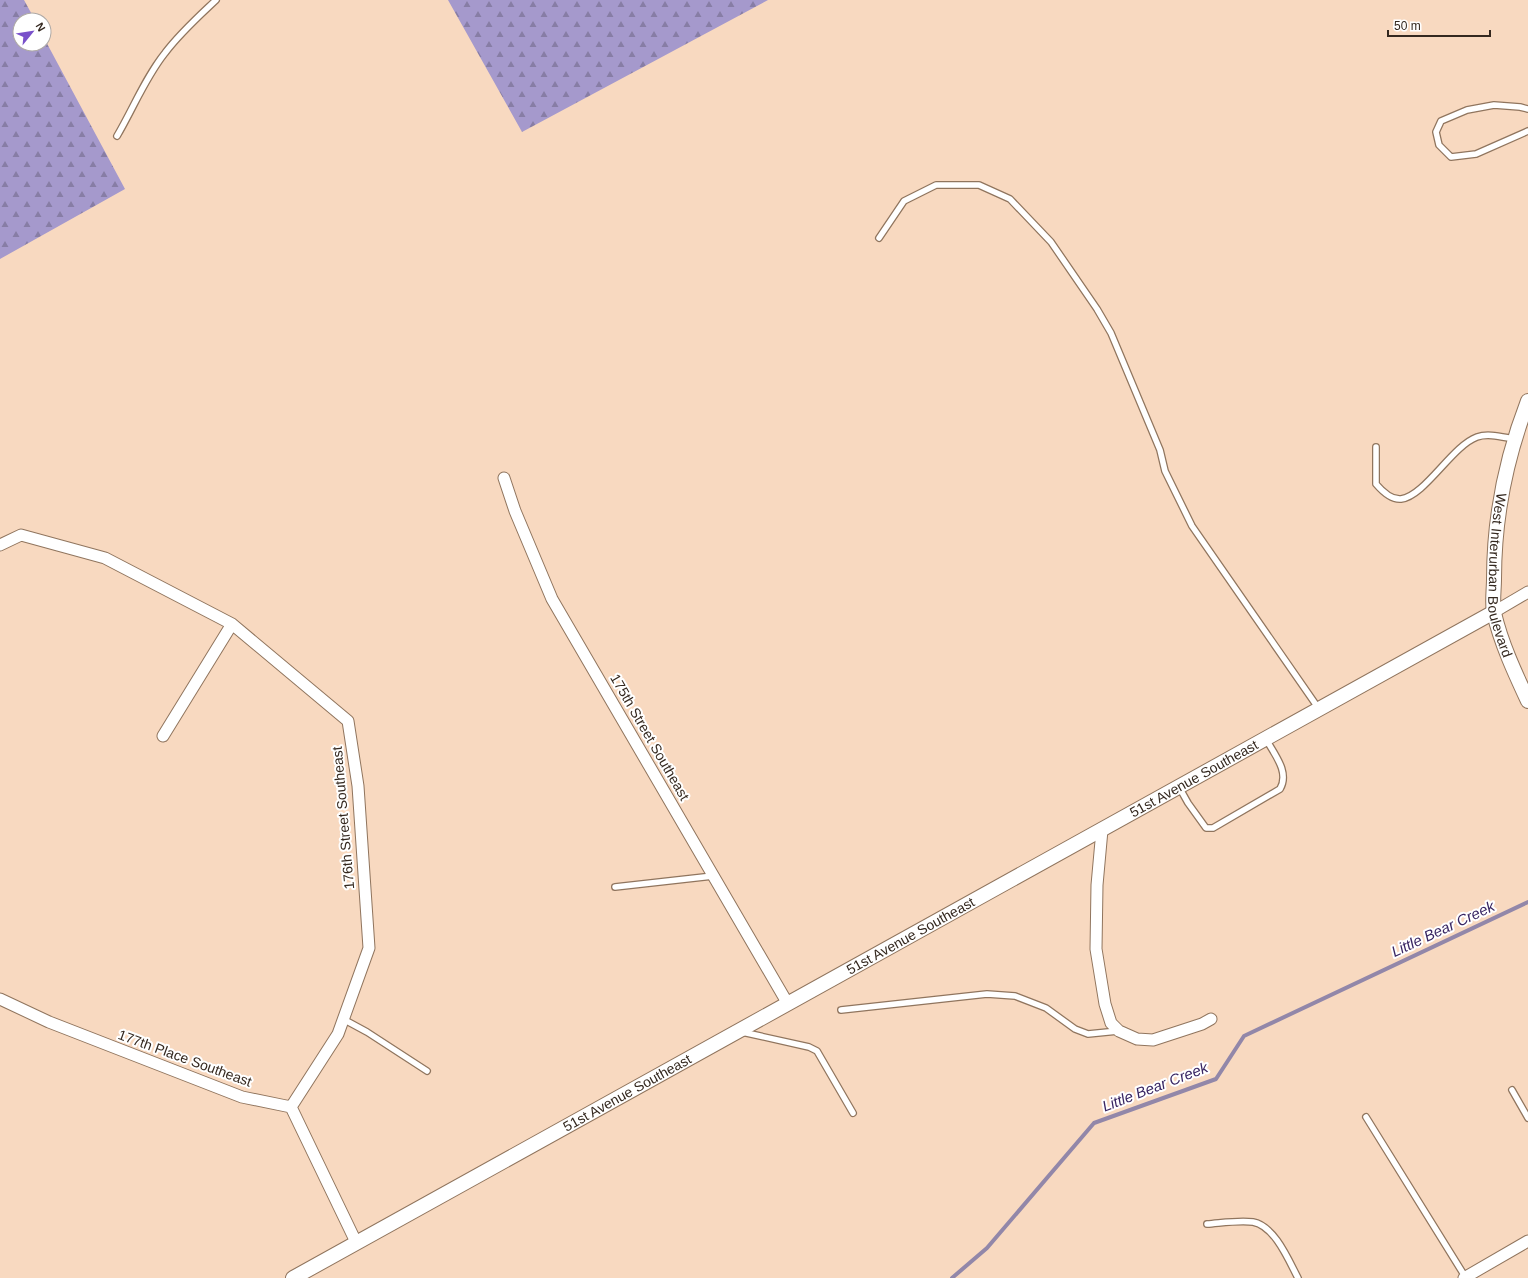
<svg xmlns="http://www.w3.org/2000/svg" width="1528" height="1278" font-family="Arial,sans-serif">
  <defs>
    <pattern id="forest-firs" width="22" height="20" patternUnits="userSpaceOnUse"><rect width="22" height="20" fill="#a599cc"/><path d="M5 1l3.5 6h-7zM16 11l3.5 6h-7z" fill="#877da5"/></pattern>
  </defs>
  <rect width="100%" height="100%" fill="#f8d9c0"/>
  <path fill="url(#forest-firs)" d="M0,0h24l11,20h-15v24h24v-6l81,151 -125,70z
    M448,0h320l-246,132z"/>
  <g fill="none" stroke-linecap="round" stroke-linejoin="round">
    <path stroke="#9287a9" stroke-width="4" d="M952,1278l35,-30 107,-125 122,-44 28,-43 284,-134"/>
    <g stroke="#90755e" stroke-width="8">
      <path id="service" d="M1528,109l-8,-2 -26,-2 -27,5 -26,11 -5,11 3,13 12,12 25,-3 52,-23
        M117,136c16,-27 28,-58 48,-83 15,-20 33,-36 51,-53
        M879,238l25,-37 32,-16h43l31,14 41,43 46,67 14,24 49,117 5,21 27,55 127,183
        M1376,447v37c6,7 15,16 25,15 24,-3 51,-53 76,-62 11,-4 25,0 37,2
        M1179,787l9,16 18,25h7l67,-39c10,-17 -6,-35 -14,-50
        M615,887l98,-11
        M841,1010l146,-16 28,2 31,12 29,21 13,5 30,-3
        M343,1019l24,13 60,39
        M742,1032l67,15 8,4 36,62
        M1512,1090l16,28
        M1366,1117l100,161
        M1207,1224c14,-1 32,-4 46,-2 22,4 36,39 45,56"/>
    </g>
    <g stroke="#90755e" stroke-width="13">
      <path id="minor" d="M504,478l11,33 37,88 236,405
        M0,545l21,-10 84,23 127,66 116,97 10,65 11,162 -31,86 -47,73
        M1494,612l34,-20
        M163,736l69,-112
        M1102,830l-5,55 -1,64 9,55 6,19 8,8 18,8 16,1 49,-16 9,-5
        M0,999l49,23 193,75 49,10
        M291,1107l65,135
        M1464,1278l64,-37"/>
    </g>
    <g stroke="#90755e" stroke-width="16">
      <g id="tertiary">
        <path id="s1" d="M1528,401c-22,57 -34,117 -34,178 0,11 -2,23 0,34 7,30 21,60 34,88"/>
        <path id="s2" d="M293,1278l1201,-666"/>
      </g>
    </g>
    <use href="#service" stroke="#fff" stroke-width="5.5"/>
    <use href="#minor" stroke="#fff" stroke-width="11"/>
    <use href="#tertiary" stroke="#fff" stroke-width="14"/>
  </g>
  <g text-anchor="middle" stroke-width="4" stroke-linejoin="round" paint-order="stroke">
    <g font-size="14" fill="#34281f" stroke="#fff">
      <text dy="5" stroke="none"><textPath href="#s1" startOffset="179">West Interurban Boulevard</textPath></text>
      <text transform="translate(650 737) rotate(60)" y="5">175th Street Southeast</text>
      <text dy="5" stroke="none"><textPath href="#s2" startOffset="1030">51st Avenue Southeast</textPath></text>
      <text transform="translate(343 818) rotate(-95)" y="5">176th Street Southeast</text>
      <text dy="5" stroke="none"><textPath href="#s2" startOffset="706">51st Avenue Southeast</textPath></text>
      <text transform="translate(185 1058) rotate(20)" y="5">177th Place Southeast</text>
      <text dy="5" stroke="none"><textPath href="#s2" startOffset="382">51st Avenue Southeast</textPath></text>
    </g>
    <g font-size="15" font-style="italic" fill="#392663" stroke="#fff">
      <text transform="translate(1443 929) rotate(-25)" y="5">Little Bear Creek</text>
      <text transform="translate(1155 1087) rotate(-21)" y="5">Little Bear Creek</text>
    </g>
  </g>
  <g transform="translate(32 32) rotate(60)"><circle r="19" fill="#ffffff" stroke="#aea9a5"/>
  <path d="M0-3L7 15L0 10L-7 15Z" fill="#7951ca"/>
  <text y="-6" font-size="11" font-weight="bold" text-anchor="middle" fill="#34281f">N</text>
  </g>
  <path d="M1388 30v6h102v-6" fill="none" stroke="#34281f" stroke-width="2"/>
  <text x="1394" y="30" font-size="12" fill="#34281f" stroke="#ffffff" stroke-width="3" paint-order="stroke">50 m</text>
</svg>
